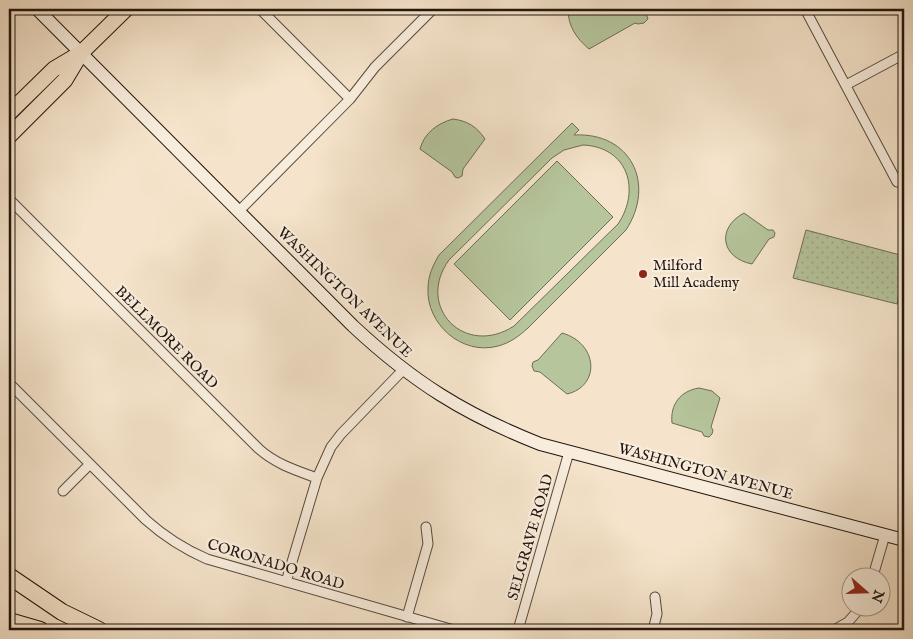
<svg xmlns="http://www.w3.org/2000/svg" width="913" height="639" font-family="'IM FELL English',serif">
  <defs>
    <pattern id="park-dots" width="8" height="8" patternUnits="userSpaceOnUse" patternTransform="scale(1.25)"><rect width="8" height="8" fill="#b6c59c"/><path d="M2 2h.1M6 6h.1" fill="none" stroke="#9ca885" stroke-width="1.8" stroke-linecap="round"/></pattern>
  </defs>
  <rect width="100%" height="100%" fill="#f5e4cb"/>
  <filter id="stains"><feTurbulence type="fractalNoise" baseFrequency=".004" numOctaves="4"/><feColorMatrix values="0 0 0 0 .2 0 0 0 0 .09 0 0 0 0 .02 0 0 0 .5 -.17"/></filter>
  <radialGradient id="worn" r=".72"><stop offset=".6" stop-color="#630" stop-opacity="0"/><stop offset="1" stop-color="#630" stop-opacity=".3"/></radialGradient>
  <path fill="#b6c59c" stroke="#6c6d56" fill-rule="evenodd" d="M568,9h70l8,4 2,6 -4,4 -6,1 -3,-1 -46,26c-13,-11 -21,-23 -21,-40z
    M453,119c15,2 24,8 32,20l-22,30 -1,7 -4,2 -3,-1 -3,-5 -32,-23c4,-16 18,-26 33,-30z
    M572,123l7,7 -5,5c57,-3 82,49 52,95l-98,98c-9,8 -18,15 -30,18 -36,10 -72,-22 -70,-58 0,-12 5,-23 11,-33zM583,145c45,2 58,45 35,79l-104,102c-49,32 -99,-19 -65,-66l103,-102 12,-8z
    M557,161l56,56 -103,103 -56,-56z
    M744,213l24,17h5l2,3 -1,4 -5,2 -17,25c-31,-6 -36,-36 -8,-51z
    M562,333c36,10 39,53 5,61l-27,-22 -6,-1 -2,-5 1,-4 5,-2z
    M699,388l13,3 8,7 -9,29 2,3 -1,4 -3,3 -5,-1 -2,-4 -30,-9c-2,-18 8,-32 27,-35z"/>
  <path fill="url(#park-dots)" stroke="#6c6d56" d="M806,230l98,26v19l-7,29 -104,-26z"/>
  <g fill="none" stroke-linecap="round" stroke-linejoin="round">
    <g stroke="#58493e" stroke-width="11">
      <path id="minor" d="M260,9l90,90
        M805,9l92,173
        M846,85l58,-31
        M9,199l250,250c17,15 36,21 58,29
        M239,211l111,-112 25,-32 58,-58
        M9,383l137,137c19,17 38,29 61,39l247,71
        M63,491l27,-27
        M873,576l12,-41
        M286,582l31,-104 14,-31 10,-13 62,-64
        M407,617l21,-73 -2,-17
        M518,630l51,-178
        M653,630l4,-16 -2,-17
        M834,630l14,-8 14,-16"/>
    </g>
    <g stroke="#23150f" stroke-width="14">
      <path id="secondary" d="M37,9l316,317c60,56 111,88 187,118l364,96"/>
    </g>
    <g stroke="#23150f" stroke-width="17">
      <path id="primary" d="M9,113l45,-44 27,-16 45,-44
        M9,136l56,-56 15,-25"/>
    </g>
    <g stroke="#23150f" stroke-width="18">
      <path id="motorway" d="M9,576l53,36 37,18
        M9,621l31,9"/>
    </g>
    <use href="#minor" stroke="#f8eddd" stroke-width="9"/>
    <use href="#secondary" stroke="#f8eddd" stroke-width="12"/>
    <use href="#primary" stroke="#f5e4cb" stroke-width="15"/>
    <use href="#motorway" stroke="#f5e4cb" stroke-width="16"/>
  </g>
  <circle fill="#8f2418" stroke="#f8eddd" stroke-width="2" cx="643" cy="274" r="5"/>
  <g text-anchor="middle" stroke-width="4.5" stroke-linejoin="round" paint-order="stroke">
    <g font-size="15" fill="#23150f" stroke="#f8eddd" text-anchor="start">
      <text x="653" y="270">Milford<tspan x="653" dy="17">Mill Academy</tspan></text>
    </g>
    <g font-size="15" fill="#23150f" stroke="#f8eddd">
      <text transform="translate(345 292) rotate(44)" y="5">WASHINGTON AVENUE</text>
      <text transform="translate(167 337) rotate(45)" y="5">BELLMORE ROAD</text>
      <text transform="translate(706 471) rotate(15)" y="5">WASHINGTON AVENUE</text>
      <text transform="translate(530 537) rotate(-74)" y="5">SELGRAVE ROAD</text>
      <text transform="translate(276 564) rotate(17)" y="5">CORONADO ROAD</text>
    </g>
  </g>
  <rect width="913" height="639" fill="none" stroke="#f5e4cb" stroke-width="30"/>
  <rect x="10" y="10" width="893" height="619" fill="none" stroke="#23150f" stroke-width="2.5"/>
  <rect x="15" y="15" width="883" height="609" fill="none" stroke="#23150f"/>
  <g transform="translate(866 592) rotate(110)"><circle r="24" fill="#f8eddd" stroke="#a3978b"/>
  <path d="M0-4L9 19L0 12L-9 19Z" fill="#8f2418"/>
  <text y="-8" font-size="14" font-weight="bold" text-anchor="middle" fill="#23150f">N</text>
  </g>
  <rect width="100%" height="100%" filter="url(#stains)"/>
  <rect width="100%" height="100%" fill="url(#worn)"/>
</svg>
